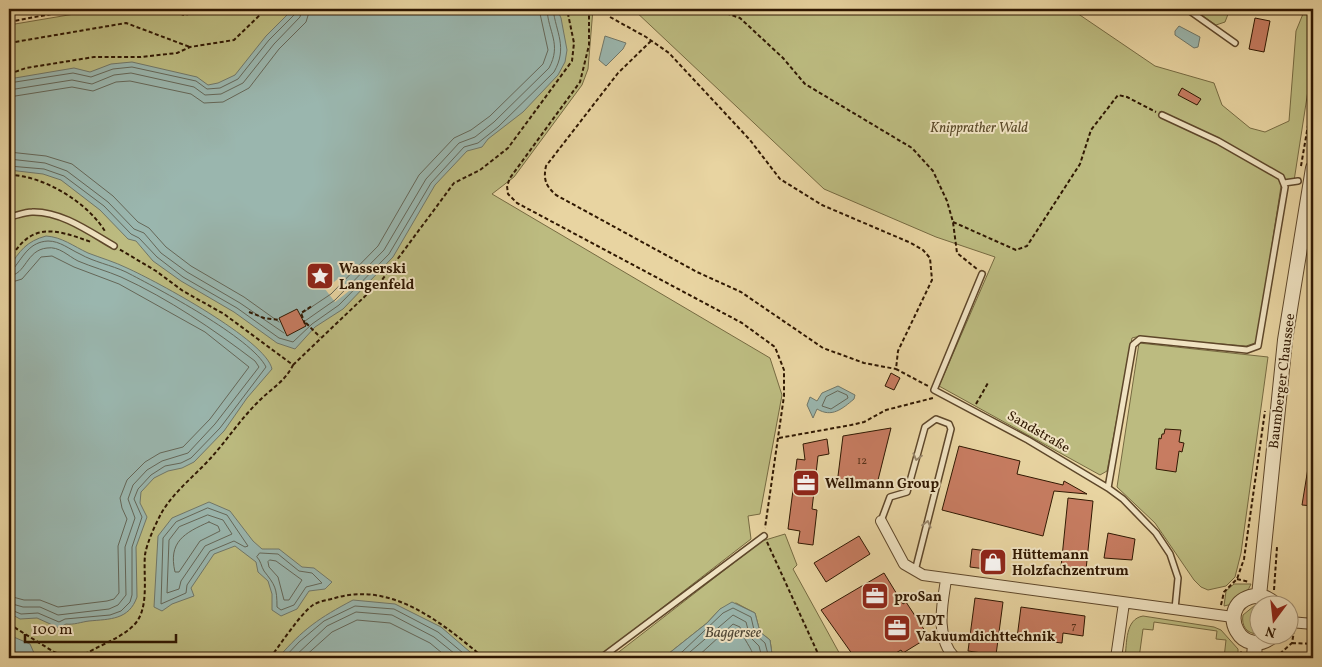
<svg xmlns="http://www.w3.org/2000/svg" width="1322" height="667" font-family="Vollkorn,serif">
  <rect width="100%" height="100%" fill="#e8d4a1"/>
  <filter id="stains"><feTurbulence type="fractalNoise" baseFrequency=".004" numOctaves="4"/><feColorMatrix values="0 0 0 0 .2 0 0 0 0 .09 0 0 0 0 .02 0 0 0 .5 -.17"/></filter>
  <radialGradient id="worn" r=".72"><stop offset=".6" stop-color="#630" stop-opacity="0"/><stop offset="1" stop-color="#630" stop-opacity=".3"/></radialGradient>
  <path fill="#bcbb80" stroke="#766a41" d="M104,9h489l-5,60 -6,16 -68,92 -22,17 278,164 12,37 -22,119 -12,2 3,23 -154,119h-588v-633z
    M633,9h438l84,57 59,17 8,22 28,23 15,4 24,-11 7,-90 9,-22h8v49l-19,123 -13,5 -23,150 -3,7 -9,3 -110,-9 -4,1 -25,133 -7,4 -161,-89 56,-129 -59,-20 -112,-48z
    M1193,9h37l-5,13 -9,3z
    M1139,343l129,14 -27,196 -6,24 -9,9 -18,4 -7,-3 -7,-7 -39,-57 -38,-36z
    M785,534l12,31 -4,4 49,89h-65l-5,-4 -2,-14 -10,-8 -5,-19 -19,-10 -16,6 -13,14 -44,35h-52l151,-117z
    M1234,584h17c-5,12 -15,20 -27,22l2,-15z
    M1254,606h5l-1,28c-11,0 -17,-8 -15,-19z
    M1143,616l71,11 7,3 17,19v9h-14l2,-18 -10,-1 1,-8 -63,-9 -1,8 -10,-1 -4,29h-14c2,-15 0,-39 18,-42z"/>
  <path fill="#9ab6ae" stroke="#707769" d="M293,9h264l4,9 6,32 -2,12 -7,13 -35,37 -35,27 -6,8 -15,4 -32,34 -42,72 -50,52 -28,18 -20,22 -18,-6 -43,-31 -53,-31 -28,-20 -17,-20 -8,-2 -28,-29 -39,-30 -18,-6 -34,-4v-91l65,-11 16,4 21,-8 21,-2 65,15 11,8 10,-2 17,-8 31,-39z
    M1179,26l21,11 -2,10 -4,1 -19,-13v-4z
    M605,36l21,7 -3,6 -17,17 -7,-6z
    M46,236c16,1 27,10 42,17 13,5 27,9 39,15 29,13 139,72 145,101l-25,29 -23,33 -30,31 -12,6 -14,3 -14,7 -13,14 -1,11 7,14 -11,30 1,50c-8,23 -27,22 -48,24 -8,1 -15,4 -23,3l-7,4 -22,-10 -17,1 -11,-6v-345c10,-17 18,-27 37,-32z
    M838,386l17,9 -1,4c-12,10 -22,19 -37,10l-4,9 -6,-13 3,-8 7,4 5,-8z
    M209,502l21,9 23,30 9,8h17l23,18 12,1 18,14 -7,7 -16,2 -12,18 -16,7 -9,-6v-16l-4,-13 -10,-9 -2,-10 -21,-16 -21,8 -23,34 3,8 -22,8 -10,7 -8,-4 4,-71 14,-18z
    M353,600l42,4 46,23 36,31h-199c25,-29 41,-40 75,-58z
    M732,602l23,11 5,19 10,8 2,14 5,4h-114l44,-35 13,-14z
    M9,635l21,9 4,9 -2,5h-23z"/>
  <path fill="#e8d4a1" d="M339,278l10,13 -14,11 -10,-13z"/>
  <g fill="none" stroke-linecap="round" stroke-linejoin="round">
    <path stroke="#656758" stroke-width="1" d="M9,83l64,-10 18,4 22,-8 19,-2 64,14 11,8 13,-1 18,-9 31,-39 26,-26 1,-5
      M9,90l63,-10 20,4 22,-9 17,-2 63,14 11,8 16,-1 22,-11 31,-39 26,-27 2,-8
      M9,97l63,-10 21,4 23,-9 14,-1 61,13 13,9 19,-1 26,-14 30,-39 27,-27 4,-13
      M9,152l37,4 26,8 41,32 25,26 11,6 17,19 25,19 53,31 35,25
      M9,159l36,4 22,8 41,31 26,27 10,4 17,20 26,19 53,31 44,30
      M9,166l35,3 20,7 40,30 27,28 8,4 18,19 26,20 54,31 42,30 14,4 19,-18 27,-19 50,-51 42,-71 33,-36 14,-4 20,-16 56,-55c14,-25 2,-39 -1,-63
      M9,269l5,-1c10,-13 16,-26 34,-27 12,0 21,8 32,13 14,8 31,11 46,18 31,16 126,66 140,95l-46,61 -29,30 -10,5 -16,3 -14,9 -13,14 -4,10 8,18 -10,30v48l-2,7 -9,9 -11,4 -45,4 -6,3 -21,-9 -17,1 -12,-5
      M9,276c17,-1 17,-26 38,-28 12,-2 21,8 31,13 14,6 29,10 43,16 48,22 92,52 134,84l4,6 -44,57 -27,29 -26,8 -15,9 -14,15 -5,14 7,19 -10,29 1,48 -8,10 -9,4 -51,6 -18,-8h-17l-14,-4
      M9,283l13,-4 19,-22 11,-1 22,11 45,17 86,48 44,35 -39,52 -27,28 -23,6 -15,9 -18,18 -7,18 2,10 5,11 -9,27 1,47 -5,6 -7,2 -49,6 -18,-7h-16l-15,-4
      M301,314l30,-20 47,-48 41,-71 35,-37 17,-8 19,-14 53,-52 5,-14 -9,-41
      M305,321l30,-21 49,-50 42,-71 33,-36 16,-6 19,-15 55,-54c13,-24 -1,-36 -2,-59
      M838,391l9,4 1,3 -17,11 -9,-3 4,-9z
      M208,508l19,7 21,31 -3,1 -11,-6 -24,10 -23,34 -1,8 -25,11 2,-66 13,-16z
      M208,515l15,5 9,14 -27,12 -24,35 -2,8 -12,4 2,-53 10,-13z
      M209,522l9,4 2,5 -20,10 -21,31h-4c-7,-30 9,-39 34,-50z
      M260,553l18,1 21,17 13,2 10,10 -16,4 -12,18 -13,5 -4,-3c0,-19 -2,-22 -13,-36 -3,-5 -3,-10 -7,-14z
      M270,560l6,1 26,19 -13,20h-5l-6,-23 -9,-10 -1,-5z
      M284,658l15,-16 25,-21 31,-15 39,3 44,23 31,26
      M293,658l34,-32 29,-14 36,3 42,22 26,21
      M303,658l29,-26 25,-12 33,3 40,20 18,15
      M671,658l11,-6 41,-39 10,-5 18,9 4,17 10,9 4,15
      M683,658l50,-43 13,7 4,15 9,9 3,12
      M696,658l37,-34 7,3c3,13 12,20 14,31"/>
  </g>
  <path fill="#c77c61" stroke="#301802" d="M1255,18l15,3 -6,31 -15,-3z
    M1182,88l19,11 -4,6 -19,-10z
    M297,309l9,17 -19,10 -8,-18z
    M891,373l9,5 -6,12 -9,-4z
    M891,428l-15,60 -39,-4 6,-48z
    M1165,429l16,1 -2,12 5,1 -2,9 -3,-1 -3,21 -20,-3 3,-31 2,1 1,-5h2z
    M827,439l2,15 -11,2 -6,53 5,1 -4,35 -15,-2 2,-12 -12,-2 9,-70 8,1 -2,-16z
    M959,446l61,15 -3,13 46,11 1,-4 23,13 -33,-3 -11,45 -101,-26z
    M1308,468h5v38l-11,-1z
    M1068,498l25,3 -7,69 -25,-3z
    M1108,533l27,6 -3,21 -28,-2z
    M859,536l11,18 -44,28 -12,-19z
    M972,549l31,4 -2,18 -31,-4z
    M884,573l19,31 3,-2 23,35 -26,16 -2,-3 -14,8h-22l-2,-3 -8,3 -34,-48z
    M975,598l28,4 -7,53 -28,-4z
    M1021,607l64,9 -2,20 -20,-3 -1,10 -45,-5z"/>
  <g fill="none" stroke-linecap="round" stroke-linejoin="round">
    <g stroke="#5e472a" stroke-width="8">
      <path id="service" d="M1187,9l48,34
        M1284,183l14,-2
        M9,217c7,-1 15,-5 23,-5 29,-1 58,20 82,34
        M982,274l-48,116 94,50 80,48 15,11 33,34 14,21 8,24 -3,31
        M1108,488l25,-143 7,-6 107,11 11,-4 27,-159 -4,-10 -63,-36 -56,-26
        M881,521l9,-24 17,-5 18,-65 11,-8 13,5 2,5 -36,142
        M601,658l163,-122"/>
    </g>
    <g stroke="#5e472a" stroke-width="12">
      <path id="minor" d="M881,521l23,43 19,11 310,42
        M946,580c-4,25 -11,58 9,78
        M1290,622l23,2
        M1116,658l8,-55"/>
    </g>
    <g stroke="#5e472a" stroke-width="16">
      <path id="tertiary" d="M1259,596l26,-256 28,-172
        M1275,634c-33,30 -60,-26 -25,-37 10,-3 18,1 25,7
        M1254,658l1,-15"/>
    </g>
    <path stroke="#301802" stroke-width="2" stroke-dasharray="4 2.5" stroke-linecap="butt" d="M168,9l16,6 25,-6
      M589,9v36l-9,37 -70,96 -3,8 1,8 9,9 225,120 33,24 9,23v26l-19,132
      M714,9l26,9 43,40 22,26 107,64 21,23 14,30 6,21 4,31 20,16
      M610,17l36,20 23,16 81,87 30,39 42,26 89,38 12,7 7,8 2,22 -34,71 -2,18 32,17
      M9,22l68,-13
      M651,41l-33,32 -72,93c-3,14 0,20 10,29l141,77 44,20 82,56 41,15 32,6
      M9,43l117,-20 64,24
      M9,74l17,-6 68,-11h47l36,-4 13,-6 44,-7 32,-31
      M1301,166l12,-70
      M9,175c34,0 80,28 97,58
      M953,222l63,28 11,-4 53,-82 11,-34 27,-35 9,2 29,15
      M9,261c22,-40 46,-32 82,-19
      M249,312l15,6 15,2
      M306,323l14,14
      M305,324l-4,-11 11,-7
      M293,365l89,-85 72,-97 26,-13 28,-22 64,-87 2,-18 -7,-34
      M976,404l12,-21
      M779,438l72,-13 13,-3 22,-12 47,-12
      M767,542l53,116
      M1237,579l12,3
      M1274,590l3,-43
      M1221,605l3,-13 13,-13 7,-20 21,-148
      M1290,608l4,4
      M9,624l45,28 16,6
      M1292,643l21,1
      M79,658c17,-12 40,-18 55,-33 16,-16 9,-50 11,-70 2,-13 11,-32 17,-43 12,-20 30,-34 46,-51 17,-18 31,-40 49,-58 12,-13 28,-21 36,-38l-69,-51 -41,-23 -27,-20 -37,-22
      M270,658c10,-13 31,-45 43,-53 6,-4 16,-5 22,-7 58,-17 108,26 149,60
      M1241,658v-7
      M1266,658h6
      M1275,658l17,-15 2,-12"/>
    <use href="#service" stroke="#f0e3c2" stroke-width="5"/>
    <use href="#minor" stroke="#f0e3c2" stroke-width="10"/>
    <use href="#tertiary" stroke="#f0e3c2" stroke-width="14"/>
  </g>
  <defs><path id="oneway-chevron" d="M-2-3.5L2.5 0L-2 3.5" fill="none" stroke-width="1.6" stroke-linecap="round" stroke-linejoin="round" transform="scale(1.25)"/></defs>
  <g stroke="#9a886c">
    <use href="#oneway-chevron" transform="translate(917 457) rotate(105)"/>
    <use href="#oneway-chevron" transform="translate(927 524) rotate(-76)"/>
  </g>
  <defs>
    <g id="sight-square" transform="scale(1.4375)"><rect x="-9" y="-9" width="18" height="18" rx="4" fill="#8f2418" stroke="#f0e3c2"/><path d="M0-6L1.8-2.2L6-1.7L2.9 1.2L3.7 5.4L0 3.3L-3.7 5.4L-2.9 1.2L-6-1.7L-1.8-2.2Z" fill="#fff"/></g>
    <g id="office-square" transform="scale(1.4375)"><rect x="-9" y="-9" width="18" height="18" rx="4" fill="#8f2418" stroke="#f0e3c2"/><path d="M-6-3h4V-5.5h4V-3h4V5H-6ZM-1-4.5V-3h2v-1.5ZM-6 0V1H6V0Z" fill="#fff"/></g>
    <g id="shop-square" transform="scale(1.4375)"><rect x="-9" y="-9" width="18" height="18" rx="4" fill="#8f2418" stroke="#f0e3c2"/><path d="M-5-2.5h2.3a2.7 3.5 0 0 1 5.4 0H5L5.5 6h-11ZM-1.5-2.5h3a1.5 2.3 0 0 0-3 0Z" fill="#fff"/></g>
  </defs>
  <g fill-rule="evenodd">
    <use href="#sight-square" x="320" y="276"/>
    <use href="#office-square" x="806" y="483"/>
    <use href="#shop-square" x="993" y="562"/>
    <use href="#office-square" x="875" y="596"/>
    <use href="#office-square" x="897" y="628"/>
  </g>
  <g text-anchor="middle" stroke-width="4" stroke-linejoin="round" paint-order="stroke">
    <g font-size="11" fill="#56311a">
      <text x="862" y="464">12</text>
      <text x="1074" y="629">7</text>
    </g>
    <g font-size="14" font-style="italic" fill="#5a4928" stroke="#f0e3c2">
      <text x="979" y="132">Knipprather Wald</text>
    </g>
    <g font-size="14" font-weight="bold" fill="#301802" stroke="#f0e3c2" text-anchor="start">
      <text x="339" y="273">Wasserski<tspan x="339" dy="16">Langenfeld</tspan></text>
      <text x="825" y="488">Wellmann Group</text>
      <text x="1012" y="559">Hüttemann<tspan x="1012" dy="16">Holzfachzentrum</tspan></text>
      <text x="894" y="601">proSan</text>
      <text x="916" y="625">VDT<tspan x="916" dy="16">Vakuumdichttechnik</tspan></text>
    </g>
    <g font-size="14" fill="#301802" stroke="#f0e3c2">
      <text transform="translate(1281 381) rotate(-83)" y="5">Baumberger Chaussee</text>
      <text transform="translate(1039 431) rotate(30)" y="5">Sandstraße</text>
    </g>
    <g font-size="15" font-style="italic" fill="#504736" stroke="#f0e3c2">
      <text x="733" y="637">Baggersee</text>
    </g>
  </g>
  <rect width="1322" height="667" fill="none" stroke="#e8d4a1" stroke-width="30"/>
  <rect x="10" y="10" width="1302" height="647" fill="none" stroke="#301802" stroke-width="2.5"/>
  <rect x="15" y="15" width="1292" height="637" fill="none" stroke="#301802"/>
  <g transform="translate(1274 620) rotate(195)"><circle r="24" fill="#f0e3c2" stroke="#a39275"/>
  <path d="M0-4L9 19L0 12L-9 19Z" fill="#8f2418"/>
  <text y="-8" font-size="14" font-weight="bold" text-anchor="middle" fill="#301802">N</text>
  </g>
  <path d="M25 634v8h151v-8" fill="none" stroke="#301802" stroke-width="2.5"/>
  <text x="32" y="634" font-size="15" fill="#301802" stroke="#f0e3c2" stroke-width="4" paint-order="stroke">100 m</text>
  <rect width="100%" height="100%" filter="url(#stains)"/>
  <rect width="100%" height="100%" fill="url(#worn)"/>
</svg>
